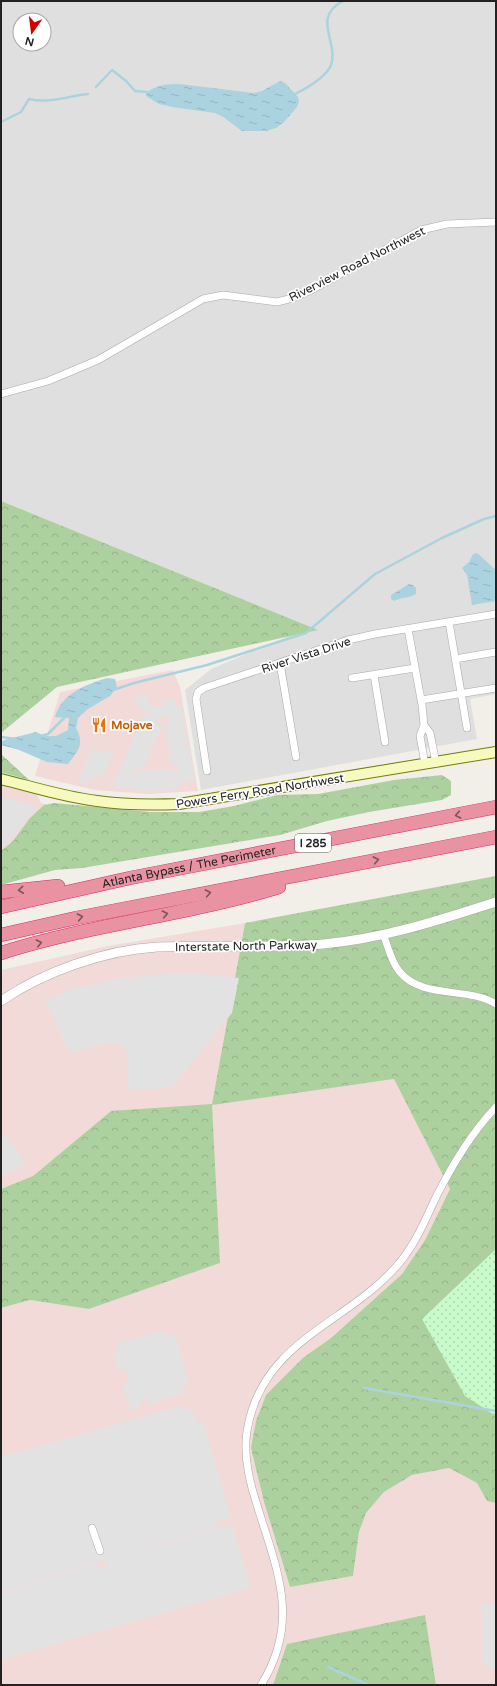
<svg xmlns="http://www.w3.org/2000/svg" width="497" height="1686" font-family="'Varela Round',sans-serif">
  <defs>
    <pattern id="forest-crowns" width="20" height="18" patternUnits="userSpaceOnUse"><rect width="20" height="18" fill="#add19e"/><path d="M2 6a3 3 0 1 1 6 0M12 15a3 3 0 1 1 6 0" fill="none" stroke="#95b388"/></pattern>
    <pattern id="park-dots" width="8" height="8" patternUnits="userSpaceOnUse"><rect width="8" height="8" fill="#c8facc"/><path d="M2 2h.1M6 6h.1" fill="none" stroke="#acd6af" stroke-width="1.8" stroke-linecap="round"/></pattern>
    <pattern id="water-ripples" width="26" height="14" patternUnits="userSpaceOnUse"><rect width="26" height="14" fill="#aad3df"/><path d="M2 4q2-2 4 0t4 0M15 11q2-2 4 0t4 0" fill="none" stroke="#92b5bf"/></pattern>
  </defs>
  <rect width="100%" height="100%" fill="#f2efe9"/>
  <path fill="#e0dfdf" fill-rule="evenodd" d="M1,1h495v693l-26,5 7,40 -276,51 -16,-100 26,-21 78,-33 28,-6 -316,-129zM20,20h24v24h-24z"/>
  <path fill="#f2dad9" d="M173,670l7,17 18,104 -50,3 -53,-4 -60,-14 25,-84z
    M1,772l28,8 12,23 17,5 -57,62z
    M245,923l-33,181 183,-25 55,110 -25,51 -23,34 -71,64 -27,19 -53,91 13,54 26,85 63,-11 6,-44 7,-19 18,-21 28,-17 37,-7 28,15 10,18 9,2v182h-60l-12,-70 -150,67 -2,3h-271v-377l29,-8 59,9 131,-46 -109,-152 -78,65 -32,13v-219l107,-24z"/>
  <path fill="url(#forest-crowns)" d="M1,501l317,129 -261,57 -56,46z
    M1,754l28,26 -28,-8z
    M442,775l9,6v14l-9,5 -73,12 -42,9 -47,14 -198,33 -27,2 -54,15v-34l12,-10 17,-23 14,-13 10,-2 97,9h48l35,-6 43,-11 41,-1 76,-14z
    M496,876v627l-9,-2 -10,-18 -28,-15 -37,7 -28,17 -18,21 -7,19 -6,44 -63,11 -26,-85 -13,-54 5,-27 10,-26 38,-38 27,-19 71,-64 23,-34 25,-51 -56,-110 -182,26 8,158 -131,46 -59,-9 -29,8v-119l32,-13 78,-65 101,-7 33,-181z
    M425,1615l11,70h-164l2,-3 13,-38z"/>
  <path fill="url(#park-dots)" d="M496,1249v167l-31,-20 -43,-77z"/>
  <path fill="#e2e2e2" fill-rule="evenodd" d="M136,695l15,3 -3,6 7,3 6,1 2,-7 12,-2 1,8 6,-1 6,37 -4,1 -2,2 2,1 5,-1 6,35 -17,2 -1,6 -19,2 -26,-1 -1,-6 -2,5 -16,-4 31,-70 5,2 2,-1 -18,-15zM161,715h5l4,5 -1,2 -5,1 3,22h7l-1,2 -5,1 3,18h6l1,8h-4l-1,-5 -36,1v7h-2l-1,-2 3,-8 7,1 8,-17 -6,-3v-2l7,1 9,-20 -6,-4z
    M91,749l7,3 10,-2 5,3 -11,25 -6,-2 -12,8 -6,-2z
    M1,797l34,9 -4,9 -21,26 -9,7z
    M162,974h42l35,4 -7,35 -57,71 -5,4 -41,2 -3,-39 -6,-8 -14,1 -36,9 -25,-52 26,-11 44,-11z
    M1,1131l25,32 -25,14z
    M164,1330l3,6 8,-2 14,49 -6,3 2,7 -37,12 -1,-6 -3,-1 -8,12 -5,1 -9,-27 8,-2 -5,-14 -6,3 -6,-19 6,-2 -2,-6z
    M181,1406l13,6 2,10 7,-1 28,97 -15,4 2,6 -217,63v-134z
    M232,1525l19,63 -250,72v-68l96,-28 2,6 8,-3 -1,-6z
    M496,1603v66h-6l-9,-10 1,-55z"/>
  <path fill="url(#water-ripples)" d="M280,81l5,2 13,14 1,5 -2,5 -13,15 -8,6 -10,3h-24l-19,-14 -8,-4 -43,-6 -13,-3 -13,-8v-1c5,-10 23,-11 33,-11l75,9 8,-2z
    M477,553l19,17v31l-24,4 -5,-30 -5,-7 7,-6 4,-8z
    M409,584l4,1 3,3v6c-6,4 -14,3 -22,7l-3,-2v-4z
    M107,678l8,1 2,8 -7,9 -22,13 -10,9 -2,10c9,16 2,23 -8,36l-21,-2 -28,-12 -18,-5v-3l3,-2 32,-8 9,4h11l12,-6 1,-12 -14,-1c7,-24 30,-32 52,-39z"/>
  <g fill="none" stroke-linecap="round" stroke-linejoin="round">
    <path stroke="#aad3df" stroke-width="2.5" d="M96,87l16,-17 14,11 9,10 12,1
      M295,94c12,-6 31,-17 36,-29 8,-23 -20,-47 12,-64
      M1,122l20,-10 8,-13c20,5 39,-3 59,-5
      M113,690l21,-7 73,-18 99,-32 69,-59 67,-36 42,-19 12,-3
      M41,736l7,-2 18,-18
      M1,737l15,2
      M364,1388l132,23
      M328,1667l40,18"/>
    <g stroke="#a9a9a9" stroke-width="8">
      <path id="minor" d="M1,394l47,-13 50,-21 105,-61 20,-4 54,7 16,-4 20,-9 108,-59 26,-6 49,-2
        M449,622l18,106
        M408,629l14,76 2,20 -4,11 5,28
        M455,659l41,-7
        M280,663l16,94
        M374,675l11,67
        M352,678l63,-10
        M421,700l75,-12
        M424,725l6,8 6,30
        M207,771l-11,-72 2,-7 6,-4 144,-48 27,-6 121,-20
        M383,934c5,12 8,27 16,37 23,29 68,15 97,33
        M92,1528l8,23
        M261,1685c40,-64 16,-115 -4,-180 -8,-24 -14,-49 -10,-74 15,-93 103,-107 154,-170 16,-20 25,-43 36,-66 17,-33 34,-61 59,-88"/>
    </g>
    <g stroke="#a9a9a9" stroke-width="10">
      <path id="tertiary" d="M1,1001c42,-29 104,-51 156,-54 55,-2 111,1 166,-3 59,-5 117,-24 173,-42"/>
    </g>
    <g stroke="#707d05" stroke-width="12">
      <path id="secondary" d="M1,779c32,8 63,18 96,22 27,4 55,4 82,3l317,-52"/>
    </g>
    <g stroke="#dc2a67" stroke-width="14">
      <g id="motorway">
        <path d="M1,892l57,-6"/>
        <path id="s1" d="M1,907l129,-29 366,-71"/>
        <path d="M1,935l75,-17 420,-81"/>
        <path d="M1,953c91,-29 187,-38 278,-66"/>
      </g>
    </g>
    <use href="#minor" stroke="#fff" stroke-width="7"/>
    <use href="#tertiary" stroke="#fff" stroke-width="9"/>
    <use href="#secondary" stroke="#f7fabf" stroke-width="10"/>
    <use href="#motorway" stroke="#e892a2" stroke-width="13"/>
  </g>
  <defs><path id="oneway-chevron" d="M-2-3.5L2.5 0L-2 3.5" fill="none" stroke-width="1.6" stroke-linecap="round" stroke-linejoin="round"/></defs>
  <g stroke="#7b545c">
    <use href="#oneway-chevron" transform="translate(458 815) rotate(169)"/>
    <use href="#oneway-chevron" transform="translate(376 860) rotate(-11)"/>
    <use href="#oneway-chevron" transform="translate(21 890) rotate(174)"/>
    <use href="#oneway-chevron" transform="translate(208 893) rotate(-11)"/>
    <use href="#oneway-chevron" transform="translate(165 914) rotate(-12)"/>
    <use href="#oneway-chevron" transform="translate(80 917) rotate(-11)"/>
    <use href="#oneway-chevron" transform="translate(39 943) rotate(-13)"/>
  </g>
  <defs>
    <g id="restaurant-bare" transform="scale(1.2)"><path d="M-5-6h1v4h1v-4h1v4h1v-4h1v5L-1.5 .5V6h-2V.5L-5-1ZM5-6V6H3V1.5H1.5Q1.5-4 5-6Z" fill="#e8710a" stroke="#fff" stroke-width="2.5" paint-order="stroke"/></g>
  </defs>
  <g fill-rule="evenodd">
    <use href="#restaurant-bare" x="99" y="725"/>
  </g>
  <g text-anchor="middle" stroke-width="3.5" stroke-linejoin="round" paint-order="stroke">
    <rect fill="#fff" stroke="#646464" stroke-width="1" x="295" y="834" width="36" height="18" rx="3"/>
    <g font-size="11" font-weight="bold" fill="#222">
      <text x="313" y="847">I 285</text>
    </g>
    <g font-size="12" fill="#222" stroke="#fff">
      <text transform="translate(357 264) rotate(-27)" y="4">Riverview Road Northwest</text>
      <text transform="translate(306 655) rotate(-18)" y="4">River Vista Drive</text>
      <text transform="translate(260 791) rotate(-9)" y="4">Powers Ferry Road Northwest</text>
      <text dy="4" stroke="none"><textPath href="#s1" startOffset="192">Atlanta Bypass / The Perimeter</textPath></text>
      <text transform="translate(246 946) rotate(-1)" y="4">Interstate North Parkway</text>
    </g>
    <g font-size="12" font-weight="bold" fill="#c56008" stroke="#fff" text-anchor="start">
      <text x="111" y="729">Mojave</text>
    </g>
  </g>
  <rect width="497" height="1686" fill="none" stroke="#222222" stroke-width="4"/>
  <g transform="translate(32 32) rotate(194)"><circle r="19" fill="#ffffff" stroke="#a7a7a7"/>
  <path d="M0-3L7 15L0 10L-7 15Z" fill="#d40000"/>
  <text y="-6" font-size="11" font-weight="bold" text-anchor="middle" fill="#222222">N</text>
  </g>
</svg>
